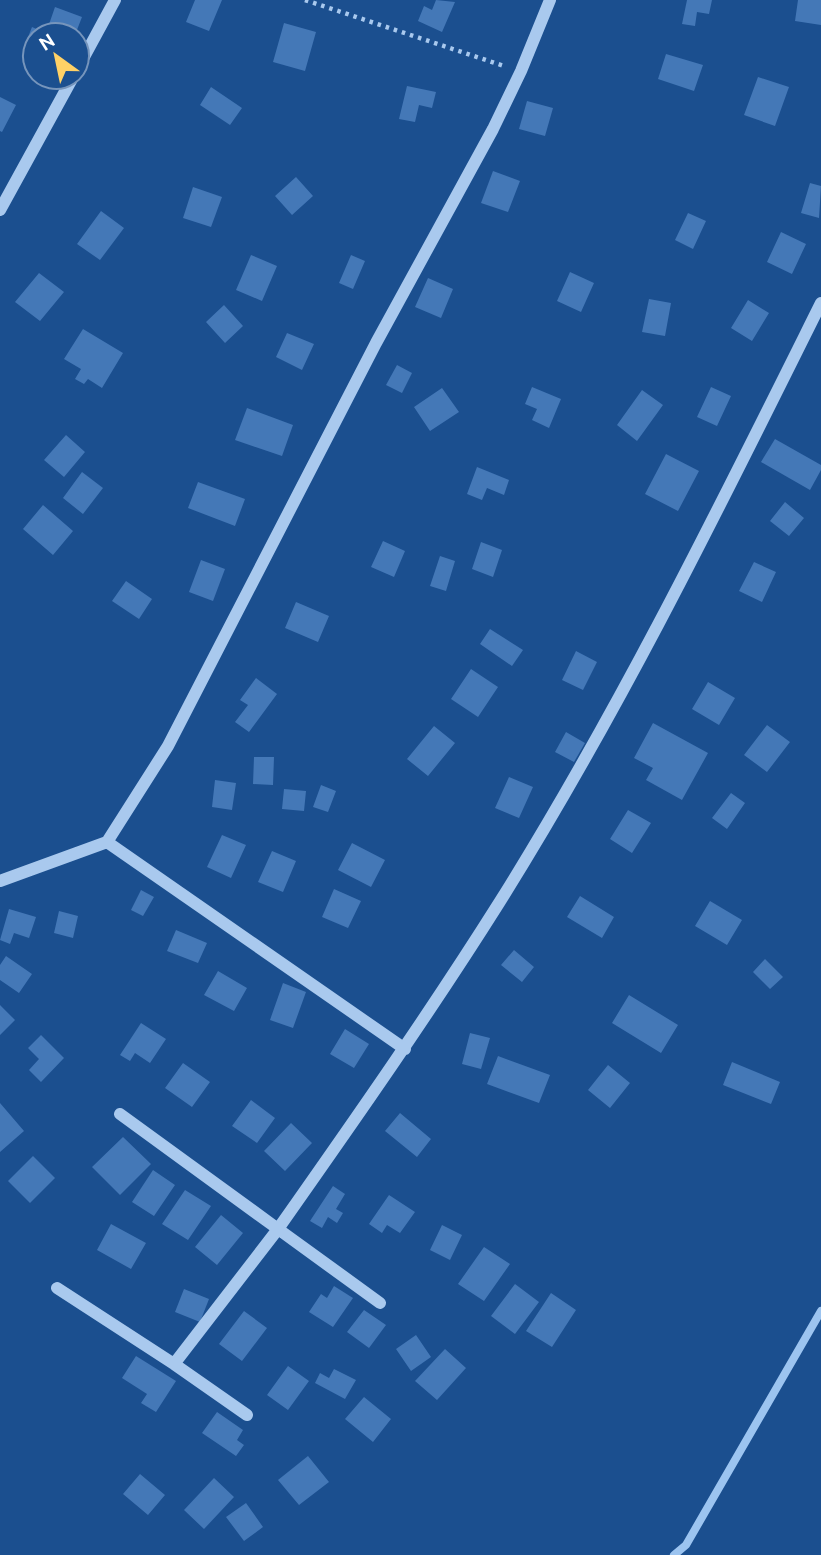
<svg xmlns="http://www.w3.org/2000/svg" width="821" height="1555" font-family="Ubuntu,sans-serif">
  <rect width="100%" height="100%" fill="#1b4f8f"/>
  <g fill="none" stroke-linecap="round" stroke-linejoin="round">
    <path stroke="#9cc4f0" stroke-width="8" d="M674,1555l12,-10 135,-234"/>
  </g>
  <path fill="#4478b7" d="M195,0h27l-13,31 -23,-9z
    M436,0l19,2 -13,30 -24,-11 6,-15 8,4z
    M687,0h25l-3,14 -12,-2 -2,14 -13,-2z
    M798,0h23v25l-26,-4z
    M55,7l27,10 -7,18h-40v19l-12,-4 9,-23 14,6z
    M284,23l32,9 -11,39 -32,-9z
    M666,54l37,11 -9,26 -36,-12z
    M758,77l31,10 -14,39 -31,-11z
    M407,86l29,6 -4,16 -13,-3 -4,17 -16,-3z
    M211,87l31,21 -12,17 -30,-20z
    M0,97l16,8 -14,27 -2,-1z
    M527,101l26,7 -8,28 -26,-7z
    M493,171l27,10 -12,31 -27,-9z
    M296,177l17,19 -21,19 -17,-19z
    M810,183l11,3 -2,32 -18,-5z
    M193,187l29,10 -11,30 -28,-9z
    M101,211l23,17 -24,32 -23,-16z
    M688,213l18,8 -13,28 -18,-9z
    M781,232l25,12 -14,30 -25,-12z
    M251,255l26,11 -15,35 -26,-11z
    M351,255l14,6 -12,28 -14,-6z
    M570,272l24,11 -13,29 -24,-11z
    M39,273l25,19 -24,29 -25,-19z
    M428,278l25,11 -12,29 -26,-11z
    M649,299l22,4 -6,33 -23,-4z
    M748,300l21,13 -17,28 -21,-13z
    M224,305l19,21 -18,17 -19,-21z
    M83,329l40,24 -21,35 -14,-9 -4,5 -9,-5 6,-10 -17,-10z
    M287,333l27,11 -12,26 -26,-13z
    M397,365l15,8 -10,20 -16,-8z
    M532,387l29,12 -12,29 -17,-8 5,-11 -12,-5z
    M711,387l20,9 -14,30 -20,-9z
    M442,388l17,24 -29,19 -16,-24z
    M642,390l21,15 -26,36 -20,-16z
    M247,408l46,17 -11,31 -47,-16z
    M66,435l19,17 -21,25 -20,-17z
    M775,439l46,26v5l-11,20 -49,-28z
    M666,454l33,17 -21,40 -33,-17z
    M477,467l32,13 -5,15 -17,-7 -5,12 -15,-6z
    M82,472l21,16 -20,26 -20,-16z
    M198,482l47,17 -10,27 -47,-18z
    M785,502l19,16 -15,18 -19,-15z
    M43,505l30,26 -20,24 -30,-26z
    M383,541l22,10 -11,26 -23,-10z
    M481,542l21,8 -9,27 -21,-8z
    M440,556l15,5 -9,30 -16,-5z
    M201,560l24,9 -12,32 -24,-9z
    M754,562l22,10 -14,30 -23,-11z
    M126,581l26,18 -13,20 -27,-18z
    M296,602l33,14 -11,26 -33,-14z
    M490,629l33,21 -11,16 -32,-22z
    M576,651l21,11 -14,28 -21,-10z
    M471,669l27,18 -20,30 -27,-18z
    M256,678l21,16 -28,38 -14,-10 13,-17 -8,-5z
    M708,682l27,16 -16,27 -27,-16z
    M653,723l55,30 -26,47 -36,-20 7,-12 -19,-10z
    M767,725l23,17 -23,30 -23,-17z
    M434,726l21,17 -27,33 -21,-17z
    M566,732l19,11 -11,19 -19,-10z
    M254,757h20l-1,28 -20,-1z
    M509,777l24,10 -14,31 -24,-10z
    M215,780l21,3 -4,27 -20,-3z
    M321,785l15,6 -8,21 -15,-5z
    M284,789l22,2 -2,20 -22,-2z
    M731,793l14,10 -18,26 -15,-11z
    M628,810l23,13 -19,30 -22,-14z
    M222,835l24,10 -15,33 -24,-11z
    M352,843l33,17 -14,27 -33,-17z
    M272,851l24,10 -13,31 -25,-10z
    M334,889l27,12 -13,27 -26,-11z
    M141,890l13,7 -11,19 -12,-6z
    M580,896l34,21 -12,21 -35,-21z
    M710,901l32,19 -15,25 -32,-19z
    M9,909l27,8 -7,21 -15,-5 -4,11 -10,-4z
    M59,911l19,5 -5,22 -19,-5z
    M176,930l31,13 -9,20 -31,-12z
    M514,950l20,17 -12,15 -21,-17z
    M6,956l26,18 -13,19 -19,-13v-15z
    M765,959l18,18 -13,12 -17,-17z
    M218,971l29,17 -13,23 -30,-16z
    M283,983l23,9 -13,36 -23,-8z
    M629,995l49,30 -17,28 -49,-30z
    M0,1005l15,15 -15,15z
    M141,1023l25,16 -16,24 -15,-10 -5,8 -10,-6z
    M345,1029l24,15 -15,24 -24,-14z
    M470,1033l20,5 -9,31 -19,-5z
    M41,1035l23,23 -23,24 -12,-12 10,-11 -11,-11z
    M498,1056l52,19 -11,28 -52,-19z
    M732,1062l48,20 -9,22 -48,-19z
    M183,1063l27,19 -18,25 -27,-19z
    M608,1065l22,18 -20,25 -22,-18z
    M251,1100l24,18 -18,25 -25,-17z
    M0,1103l24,28 -24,21z
    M400,1113l31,26 -14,18 -32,-26z
    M291,1123l21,20 -27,28 -21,-20z
    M123,1137l28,27 -31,31 -28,-28z
    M33,1156l22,22 -25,25 -22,-22z
    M153,1170l22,15 -21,31 -22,-14z
    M333,1186l12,8 -9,15 7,4 -6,10 -9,-6 -6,11 -12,-7z
    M185,1190l26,16 -23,34 -26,-16z
    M389,1195l26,17 -15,21 -13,-8 -5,8 -13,-9z
    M221,1215l22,18 -26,32 -22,-18z
    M111,1224l35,19 -15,26 -34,-19z
    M442,1225l20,10 -12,25 -20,-10z
    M484,1247l26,17 -26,37 -26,-17z
    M515,1284l24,18 -24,32 -24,-18z
    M334,1286l19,12 -20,29 -24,-15 12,-18 6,4z
    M184,1289l25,10 -9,23 -25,-10z
    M551,1293l25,17 -24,37 -26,-16z
    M364,1310l22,15 -17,23 -22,-16z
    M244,1311l23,17 -25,33 -23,-17z
    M416,1335l15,22 -20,14 -15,-22z
    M445,1349l21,19 -29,32 -22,-19z
    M136,1356l40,25 -20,31 -15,-9 6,-9 -25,-16z
    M288,1366l21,15 -21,29 -21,-15z
    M334,1369l22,11 -11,19 -30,-16 5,-10 9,5z
    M364,1397l27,22 -18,23 -28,-23z
    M217,1412l26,18 -6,10 7,5 -8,11 -34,-23z
    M308,1456l21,26 -30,23 -21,-25z
    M140,1474l25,21 -17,20 -25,-21z
    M214,1478l20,19 -30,32 -20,-19z
    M246,1503l17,24 -19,14 -18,-24z"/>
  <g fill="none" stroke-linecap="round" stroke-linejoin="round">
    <path stroke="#a9c9ee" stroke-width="4.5" stroke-dasharray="3.5 5" stroke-linecap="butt" d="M305,0l199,66"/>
    <path stroke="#a9c9ee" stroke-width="12" d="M77,70l38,-70
      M0,210l73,-133
      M107,842l298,207
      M0,881l107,-39 61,-96 208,-403 117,-214 28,-58 29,-71
      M120,1114l158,115c76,-108 151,-215 221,-326 121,-193 221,-397 322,-600
      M57,1288l117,76 73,51
      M174,1364l104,-135 102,74"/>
  </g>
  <g transform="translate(56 56) rotate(327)"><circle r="33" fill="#1b4f8f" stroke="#7695bc" stroke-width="2"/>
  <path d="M0-5L12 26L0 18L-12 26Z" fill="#ffd166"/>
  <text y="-10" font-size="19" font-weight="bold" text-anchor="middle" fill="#ffffff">N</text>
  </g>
</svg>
